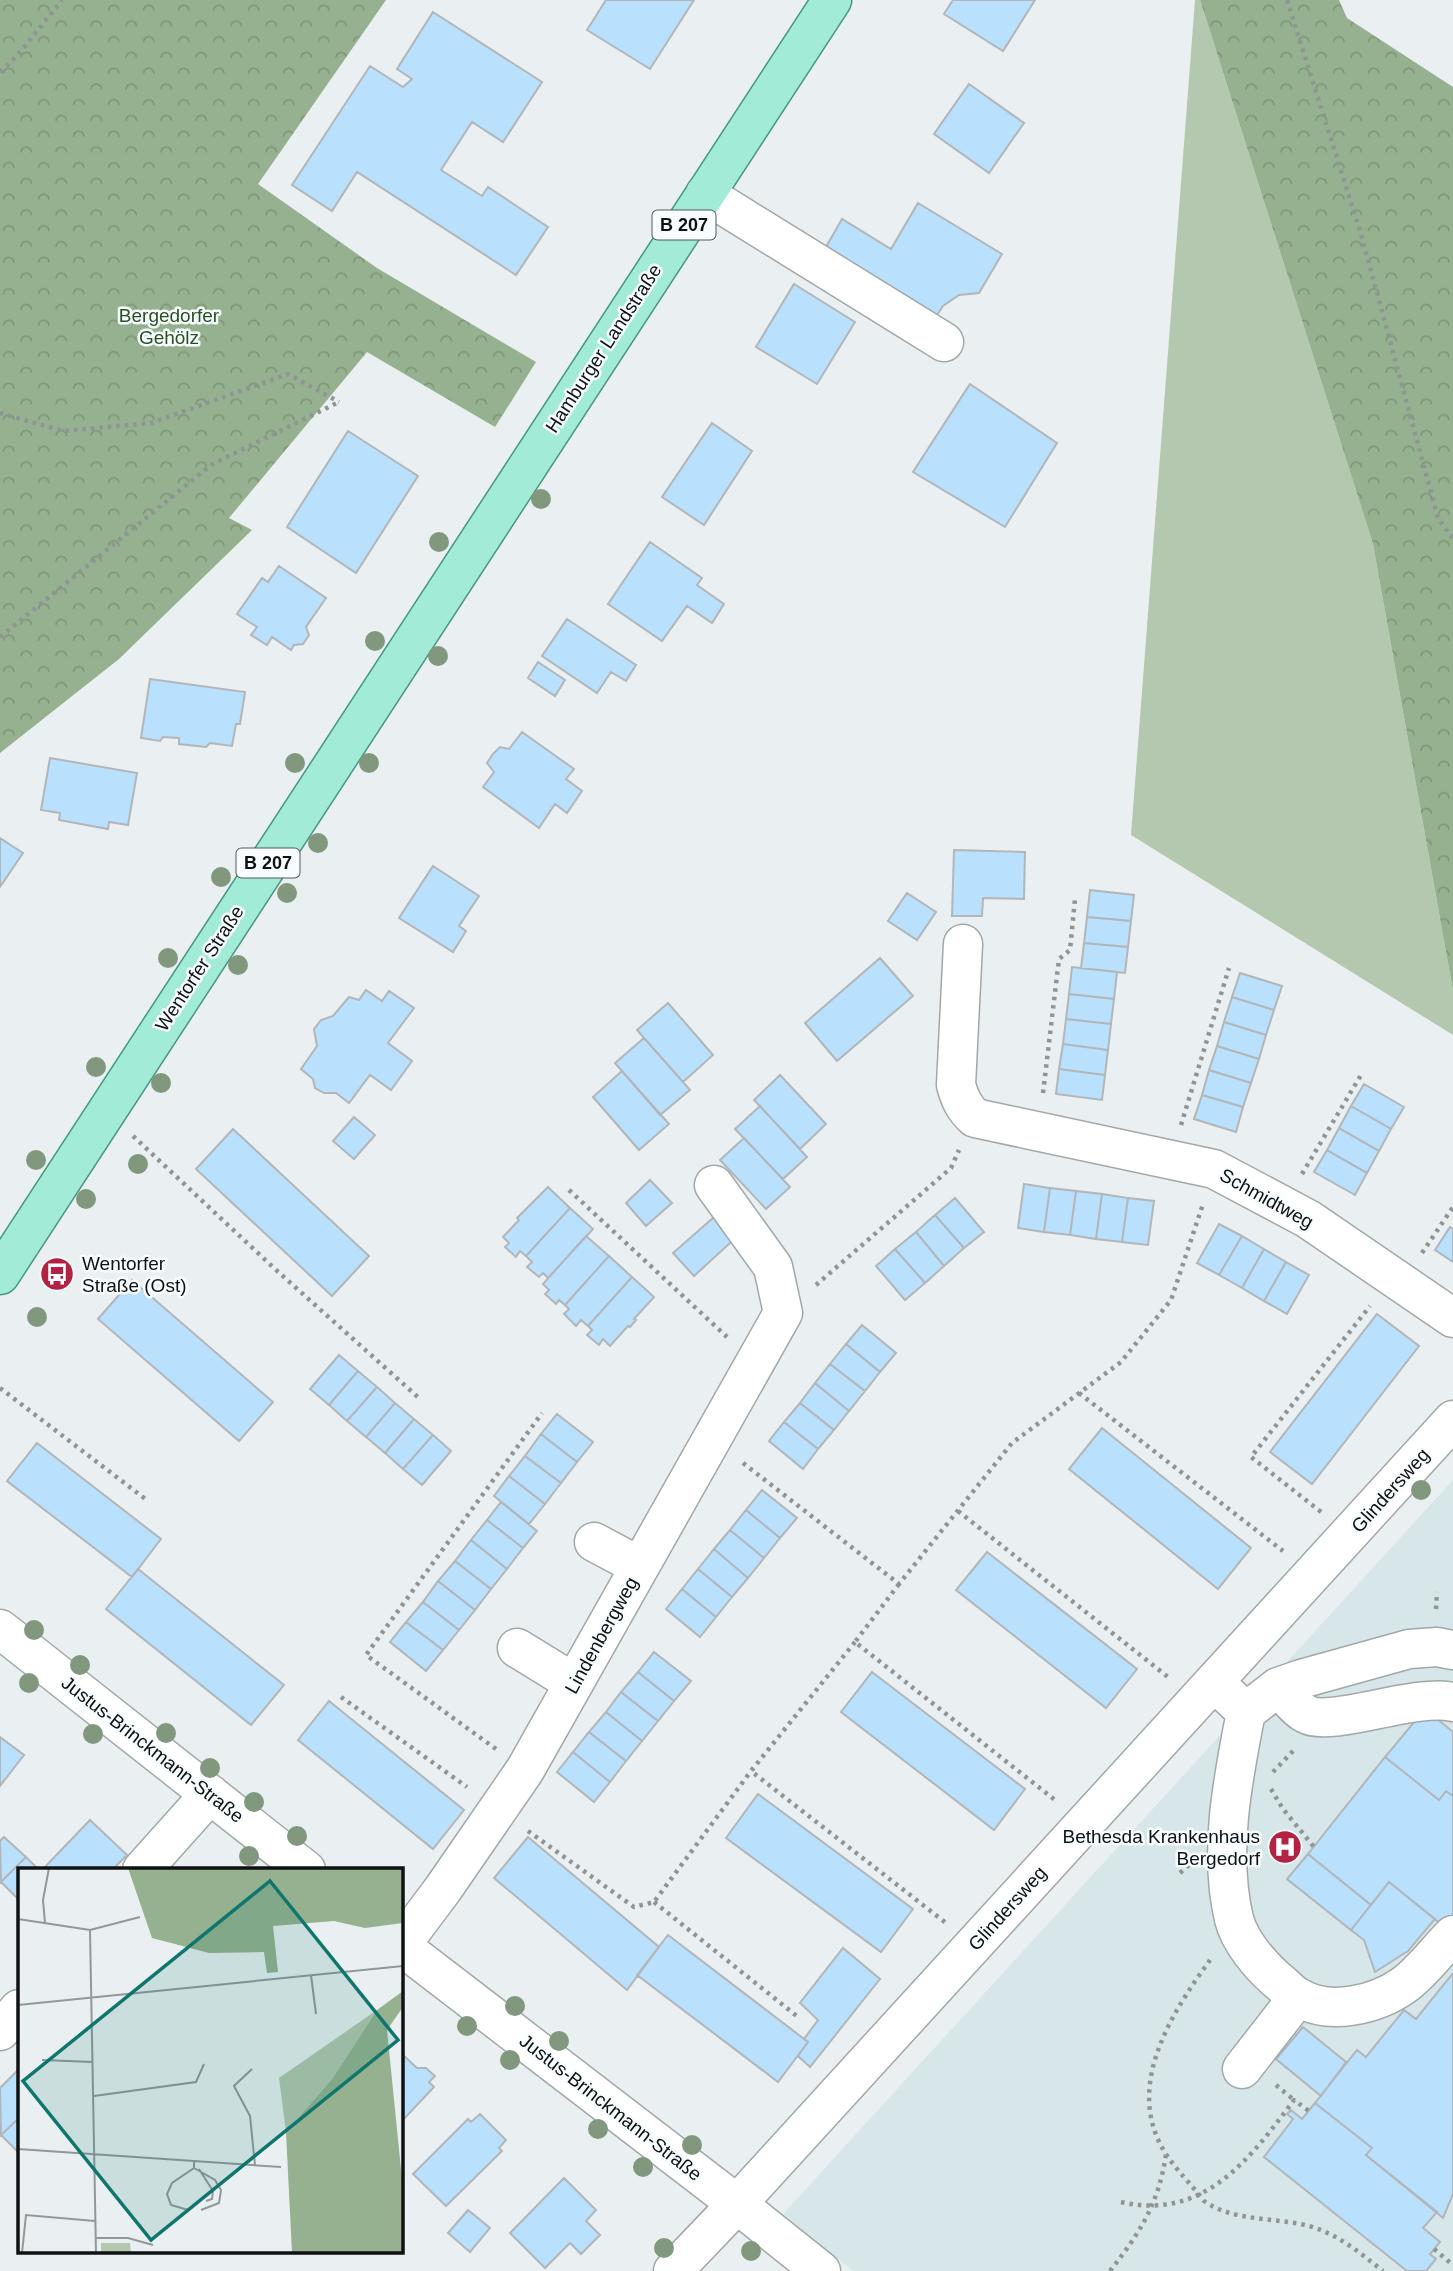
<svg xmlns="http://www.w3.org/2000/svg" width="1453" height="2271" font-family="Arial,sans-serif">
  <defs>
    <pattern id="forest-crowns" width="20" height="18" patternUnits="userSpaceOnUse" patternTransform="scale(1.75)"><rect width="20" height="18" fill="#96b18f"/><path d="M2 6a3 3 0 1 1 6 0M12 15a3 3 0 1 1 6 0" fill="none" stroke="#80977a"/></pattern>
  </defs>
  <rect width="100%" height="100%" fill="#eaf0f1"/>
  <path fill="#d7e6e8" d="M1453,1480v791h-600l-70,-57z"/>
  <path fill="#b4c7af" d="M1195,0h5l173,544 80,447v44l-322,-200z"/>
  <path fill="url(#forest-crowns)" d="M0,0h386l-128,184 119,84 159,94 -41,65 -128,-75 -138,166 23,12 -133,129 -119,94z
    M1200,0h139l8,18 106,69v904l-80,-447z"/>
  <path fill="#b9e0fd" stroke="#b2b6b9" stroke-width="2" d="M606,0h88l-44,69 -63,-39z
    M953,0h82l-32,51 -59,-37z
    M433,12l109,70 -39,60 -31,-20 -31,48 41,26 6,-9 60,40 -32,48 -159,-103 -25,39 -40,-26 78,-119 33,21 9,-8 -15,-10z
    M969,84l55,39 -35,50 -55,-39z
    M918,203l84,51 -23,39 -20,2 -16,11 -6,9 -111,-68 16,-28 49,30z
    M794,284l61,38 -38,62 -61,-37z
    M970,384l87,59 -52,84 -92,-55z
    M712,423l40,28 -48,74 -42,-28z
    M348,431l70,45 -62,97 -69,-46z
    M650,542l52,36 -5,7 27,19 -12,19 -25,-17 -25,35 -54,-37z
    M279,566l47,32 -20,29 3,8 -6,9 -9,1 -3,5 -19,-13 -5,8 -16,-10 6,-8 -20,-13 25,-36 6,4z
    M567,619l69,46 -10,16 -15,-9 -14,21 -55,-37z
    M538,662l27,18 -10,16 -27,-18z
    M150,679l95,13 -5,32h-4l-4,22 -22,-3 -4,4 -27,-3v-6l-16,-1 -3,4 -19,-3z
    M522,732l52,37 -8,10 16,12 -15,22 -12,-9 -16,24 -56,-41 11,-15 -7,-9 6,-9 7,-7 9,2z
    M50,758l87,15 -9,52 -19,-3 -1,7 -49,-9 1,-7 -19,-3z
    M0,838l23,15 -23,34z
    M954,850l71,2 -1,47 -41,-1 -1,18h-30z
    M433,866l46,30 -20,30 7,5 -13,21 -54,-34z
    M1090,890l44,5 -3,26 -44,-4z
    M907,893l29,19 -19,28 -29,-19z
    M1087,917l44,4 -3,26 -44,-4z
    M1084,943l44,4 -3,26 -44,-5z
    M880,958l33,38 -76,65 -32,-38z
    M1072,967l45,5 -3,27 -45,-5z
    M1240,973l42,13 -8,24 -42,-13z
    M366,990l16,11 7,-10 25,17 -26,35 24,18 -21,29 -21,-15 -21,28 -13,-10h-12l-9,-5 -2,-9 -12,-10 16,-23 -3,-17 7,-9 12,-4 16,-19 10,3z
    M1069,994l45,5 -3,25 -45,-5z
    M1232,997l42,13 -8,25 -42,-13z
    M668,1003l45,52 -30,27 -46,-52z
    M1066,1019l45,5 -3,26 -45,-6z
    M1224,1022l42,13 -7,24 -42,-13z
    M644,1038l46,52 -30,25 -45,-52z
    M1063,1044l45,6 -3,25 -46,-6z
    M1217,1046l42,13 -8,24 -42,-13z
    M1059,1069l46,6 -3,25 -46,-6z
    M1209,1070l42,13 -8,24 -41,-12z
    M622,1071l47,53 -30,26 -46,-53z
    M780,1075l46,49 -26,25 -46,-49z
    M1364,1084l40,23 -13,22 -40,-23z
    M1202,1095l41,12 -7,25 -42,-13z
    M760,1106l47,51 -24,22 -48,-50z
    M1351,1106l40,23 -12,22 -40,-23z
    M354,1117l21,18 -21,24 -21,-18z
    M1339,1128l40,23 -12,22 -40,-23z
    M233,1129l136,127 -37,40 -136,-127z
    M744,1138l46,49 -24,22 -46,-49z
    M1327,1150l40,23 -12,22 -41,-23z
    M650,1180l22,23 -26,23 -20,-23z
    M1024,1184l26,4 -6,44 -26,-4z
    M548,1187l22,21 -44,48 -6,-5 -4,6 -11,-10 4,-4 -6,-6 16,-17 -2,-2z
    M1050,1188l26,3 -6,44 -26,-3z
    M1076,1191l26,3 -6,45 -26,-4z
    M1102,1194l26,4 -6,44 -26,-3z
    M955,1198l29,34 -20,16 -29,-33z
    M1128,1198l26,3 -6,44 -26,-3z
    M570,1208l23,21 -45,49 -5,-5 -4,4 -12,-10 5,-5 -6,-6z
    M721,1211l20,22 -47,43 -21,-23z
    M935,1215l29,33 -20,18 -28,-34z
    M1219,1224l23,12 -23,39 -22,-12z
    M1450,1227l3,2v33l-18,-12z
    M916,1232l28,34 -19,17 -30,-34z
    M586,1236l23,20 -44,49 -6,-5 -3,4 -11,-10 4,-4 -6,-6z
    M1242,1236l22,13 -22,39 -23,-13z
    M895,1249l30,34 -20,17 -29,-34z
    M1264,1249l22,13 -22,39 -22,-13z
    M609,1256l23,21 -44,49 -7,-6 -5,6 -12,-12 5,-5 -4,-4z
    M1286,1262l23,13 -22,39 -23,-13z
    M632,1277l22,20 -20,22 2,1 -6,7 -2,-1 -18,20 -7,-7 -4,6 -12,-10 5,-5 -4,-4z
    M132,1280l141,122 -34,39 -141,-122z
    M1377,1314l42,32 -107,138 -42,-32z
    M862,1325l34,28 -16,19 -34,-28z
    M846,1344l34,28 -15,19 -35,-27z
    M339,1355l19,16 -29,34 -19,-16z
    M830,1364l35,27 -16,20 -34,-28z
    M358,1371l19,16 -30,34 -18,-16z
    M815,1383l34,28 -15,19 -34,-27z
    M377,1387l18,16 -29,34 -19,-16z
    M395,1403l19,16 -29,34 -19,-16z
    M800,1403l34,27 -16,19 -34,-27z
    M557,1414l36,28 -16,20 -36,-28z
    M414,1419l19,16 -30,34 -18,-16z
    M784,1422l34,27 -15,20 -34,-28z
    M1102,1428l149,120 -33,41 -149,-120z
    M541,1434l36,28 -16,21 -36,-27z
    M433,1435l18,16 -29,34 -19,-16z
    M37,1443l124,96 -29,38 -125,-96z
    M525,1456l36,27 -16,21 -36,-28z
    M509,1476l36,28 -16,20 -35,-28z
    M762,1490l35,28 -17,20 -34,-28z
    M501,1502l36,29 -14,17 -36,-28z
    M746,1510l34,28 -16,20 -34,-28z
    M487,1520l36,28 -16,21 -36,-29z
    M730,1530l34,28 -16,20 -34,-29z
    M471,1540l36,29 -16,20 -36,-28z
    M714,1549l34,29 -16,19 -34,-28z
    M987,1552l150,117 -31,39 -150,-118z
    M455,1561l36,28 -16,21 -37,-29z
    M138,1569l146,116 -33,40 -145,-116z
    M698,1569l34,28 -16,20 -34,-28z
    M438,1581l37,29 -16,20 -36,-28z
    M682,1589l34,28 -16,20 -34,-28z
    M423,1602l36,28 -16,20 -37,-28z
    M406,1622l37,28 -17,21 -36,-29z
    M654,1652l37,29 -17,20 -36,-29z
    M638,1672l36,29 -16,20 -37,-29z
    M872,1672l153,117 -31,41 -153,-118z
    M621,1692l37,29 -16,20 -36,-29z
    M329,1701l135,109 -31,39 -135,-109z
    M1425,1709l28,23v64l-7,-5 -7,9 -54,-43z
    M606,1712l36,29 -16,20 -37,-29z
    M589,1732l37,29 -16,21 -37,-30z
    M0,1737l24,18 -24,31z
    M573,1752l37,30 -16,20 -37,-30z
    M1385,1757l54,43 7,-9 7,5v138l-64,-52 -18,23 -63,-51z
    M758,1794l155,115 -32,43 -155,-114z
    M90,1820l37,35 -15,15h-70z
    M4,1837l22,20 -25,25 -1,-41z
    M528,1837l131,110 -32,43 -133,-112z
    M1308,1854l63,51 -20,25 -64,-51z
    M26,1857l13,13h-20v30l-18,-18z
    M1389,1882l46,37 -27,32 -33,21 -11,-32 -13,-10z
    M668,1935l140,107 -30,40 -141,-107z
    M843,1948l37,31 -70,88 -12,-11 10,-14 -4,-3 14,-19 -18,-17z
    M1453,1973v221l-10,24 -77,-63 6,-7 -57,-45 42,-53 9,7 38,-47 12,9z
    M1303,2027l43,35 -25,34 -45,-37z
    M403,2055l14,13h9l9,8 -6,6 5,5 -33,35v-65z
    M19,2069v49l-18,17 -1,-47z
    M1315,2103l57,45 -6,7 71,57 -14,16 17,14 -10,12 6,5 -10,12h-19l-143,-114 29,-38 -6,-5 4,-4 11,9z
    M480,2114l26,26 -7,8 3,3 -56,55 -33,-32 55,-55 3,3z
    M19,2118v35l-18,-18z
    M564,2178l32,32 -10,11 14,14 -19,19 -11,-11 -25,25 -35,-35z
    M468,2210l22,18 -20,24 -22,-19z"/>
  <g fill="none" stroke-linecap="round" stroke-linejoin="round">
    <g stroke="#a2a8a8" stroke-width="41">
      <path id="minor" d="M705,194l239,148
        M963,944l-7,141c4,14 8,23 19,33l239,51 94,50 145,99
        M594,1542l45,24
        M0,1629l306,241
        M517,1648l57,35
        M1214,1682l32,30c-13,66 -28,140 -12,207 6,23 26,46 43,61 7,5 13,13 21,17 31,19 78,8 106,-12 18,-13 33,-34 49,-50
        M1278,1687c8,8 18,22 28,27 25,14 108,-21 147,-12
        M1246,1712l32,-25 23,-8 108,-30 28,-2 16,3
        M142,1870l68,-76
        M401,1945l42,-56 82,-119 258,-457 -10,-46 -59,-82
        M401,1946l336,258 84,67
        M0,2031l19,-22
        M1242,2069l56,-72
        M673,2271l64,-67 716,-784"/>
    </g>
    <g stroke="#469680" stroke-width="41">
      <path id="major" d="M0,1275l832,-1275"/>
    </g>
    <path stroke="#909495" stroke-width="4.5" stroke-dasharray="3.5 5" stroke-linecap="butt" d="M1287,0l74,234 77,284 15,21
      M0,72l17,-16 45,-56
      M0,413l63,18 88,-8 137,-49 51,28
      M0,637l211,-172 128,-63
      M1043,1093l16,-134 11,-9 5,-51
      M1181,1125l48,-157
      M133,1136l142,133 144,129
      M1302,1174l59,-99
      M569,1190l158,147
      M1422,1253l31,-46
      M816,1285l135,-117 8,-18
      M0,1388l148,113
      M1079,1393l204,158
      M743,1463l156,121 113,-141 109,-81 50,-62 32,-96
      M958,1511l210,166
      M1321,1512l-70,-55 119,-151
      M899,1584l-44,58 200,158
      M1436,1609l1,-17
      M855,1642l-104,129 195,152
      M341,1697l126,90
      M496,1749l-130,-94 176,-242
      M1273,1772l21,-22
      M1271,1789l12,20 31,38
      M528,1831l106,76 20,-5 97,-131
      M1180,1873l9,-8
      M654,1902l144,115
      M1210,1960c-39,54 -87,128 -44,194 11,17 26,31 38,47 30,21 71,16 105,25 29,8 51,27 74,45
      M1276,2085l18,15
      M1121,2202c83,19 129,-43 173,-102l15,11
      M1434,2249l19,16
      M1110,2271c30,-38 49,-68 56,-117"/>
    <use href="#minor" stroke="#fff" stroke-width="38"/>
    <use href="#major" stroke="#a2ebd7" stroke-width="38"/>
  </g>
  <g fill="#81987e">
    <circle cx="541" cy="499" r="10"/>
    <circle cx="439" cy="542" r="10"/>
    <circle cx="375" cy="641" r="10"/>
    <circle cx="438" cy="656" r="10"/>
    <circle cx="295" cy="763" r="10"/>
    <circle cx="369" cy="763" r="10"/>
    <circle cx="318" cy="843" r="10"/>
    <circle cx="221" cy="877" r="10"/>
    <circle cx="287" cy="893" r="10"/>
    <circle cx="168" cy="958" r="10"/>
    <circle cx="238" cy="965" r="10"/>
    <circle cx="96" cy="1067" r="10"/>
    <circle cx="161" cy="1083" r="10"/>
    <circle cx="36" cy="1160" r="10"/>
    <circle cx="138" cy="1164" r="10"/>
    <circle cx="86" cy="1199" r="10"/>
    <circle cx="37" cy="1317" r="10"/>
    <circle cx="1421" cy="1490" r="10"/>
    <circle cx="34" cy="1630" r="10"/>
    <circle cx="80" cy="1665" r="10"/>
    <circle cx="29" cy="1683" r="10"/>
    <circle cx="166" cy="1733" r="10"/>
    <circle cx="93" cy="1734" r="10"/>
    <circle cx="210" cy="1768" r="10"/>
    <circle cx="254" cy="1802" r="10"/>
    <circle cx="297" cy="1836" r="10"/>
    <circle cx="249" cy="1856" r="10"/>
    <circle cx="515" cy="2006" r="10"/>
    <circle cx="467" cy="2026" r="10"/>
    <circle cx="559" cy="2041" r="10"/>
    <circle cx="510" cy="2060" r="10"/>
    <circle cx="598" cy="2129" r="10"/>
    <circle cx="692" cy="2145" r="10"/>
    <circle cx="643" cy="2167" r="10"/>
    <circle cx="664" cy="2248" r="10"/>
    <circle cx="751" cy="2251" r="10"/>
  </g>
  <defs>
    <g id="bus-disc" transform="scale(1.75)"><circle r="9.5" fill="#b42243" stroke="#f7fdfe"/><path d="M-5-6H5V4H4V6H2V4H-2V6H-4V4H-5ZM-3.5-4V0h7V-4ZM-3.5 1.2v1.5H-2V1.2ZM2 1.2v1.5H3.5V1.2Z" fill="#fff"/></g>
    <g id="hospital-disc" transform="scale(1.75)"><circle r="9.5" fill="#b42243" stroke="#f7fdfe"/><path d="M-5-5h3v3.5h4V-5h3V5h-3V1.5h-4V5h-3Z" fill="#fff"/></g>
  </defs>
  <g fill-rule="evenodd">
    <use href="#bus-disc" x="57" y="1274"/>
    <use href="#hospital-disc" x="1285" y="1847"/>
  </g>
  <g text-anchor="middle" stroke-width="5" stroke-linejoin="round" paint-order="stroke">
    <g fill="#f7fdfe" stroke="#555859" stroke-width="2">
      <rect x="652.5" y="210.5" width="63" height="29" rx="5"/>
      <rect x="236.5" y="848.5" width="63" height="29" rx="5"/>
    </g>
    <g font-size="18" font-weight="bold" fill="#0f1112">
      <text x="684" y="231">B 207</text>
      <text x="268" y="869">B 207</text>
    </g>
    <g font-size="19" fill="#2b501f" stroke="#f7fdfe">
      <text x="169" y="322">Bergedorfer<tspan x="169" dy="22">Gehölz</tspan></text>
    </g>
    <g font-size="19" fill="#0f1112" stroke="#f7fdfe">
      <text transform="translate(603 348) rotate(-57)" y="7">Hamburger Landstraße</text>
      <text transform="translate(199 968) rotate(-57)" y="7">Wentorfer Straße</text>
      <text transform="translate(1267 1198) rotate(29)" y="7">Schmidtweg</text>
      <text transform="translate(1390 1490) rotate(-48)" y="7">Glindersweg</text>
      <text transform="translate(601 1635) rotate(-61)" y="7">Lindenbergweg</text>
      <text transform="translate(153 1749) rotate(38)" y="7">Justus-Brinckmann-Straße</text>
      <text transform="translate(1007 1908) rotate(-48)" y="7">Glindersweg</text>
      <text transform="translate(611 2107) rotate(38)" y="7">Justus-Brinckmann-Straße</text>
    </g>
    <g font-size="19" fill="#0f1112" stroke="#f7fdfe" text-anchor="start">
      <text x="82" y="1270">Wentorfer<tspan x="82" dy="22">Straße (Ost)</tspan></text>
      <text x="1260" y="1843" text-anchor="end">Bethesda Krankenhaus<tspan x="1260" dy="22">Bergedorf</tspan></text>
    </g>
  </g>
  <g transform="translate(18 1868)">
    <rect width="385" height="385" fill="#eaf0f1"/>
    <path d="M359,142l-45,69 -46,53 -7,-54z" fill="#b4c7af"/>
    <path d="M110,0h275v55l-38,5 -31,-7 -61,5 5,46 -11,1 -3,-21 -55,1 -57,-15zM385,123v16l-16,23 16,159v64h-111l-6,-121 46,-53 45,-69z" fill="#96b18f"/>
    <path d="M83,375h29l1,10h-30z" fill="#b4c7af"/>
    <path fill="none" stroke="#929798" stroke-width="2" d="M0,51l72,11 50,-13M27,55l-2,-23 6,-32M72,62l6,323M293,107l5,39M0,137l385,-39M24,192l51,2M234,201l-18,17 16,30 5,49M76,228l102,-14 8,-18M0,281l263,18M176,300l21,12 6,10 -2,13 -18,7M181,301l14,22 -1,8 -6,2M170,342l-17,-5 -4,-11 5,-11 22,-15v-6M78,370h32l25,7M4,385l4,-38 69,6"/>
    <path fill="#0f766e" fill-opacity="0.15" stroke="#0f766e" stroke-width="3.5" d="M252,13l128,159 -247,200 -128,-159z"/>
    <rect width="385" height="385" fill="none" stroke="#0f1112" stroke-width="3.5"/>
  </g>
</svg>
